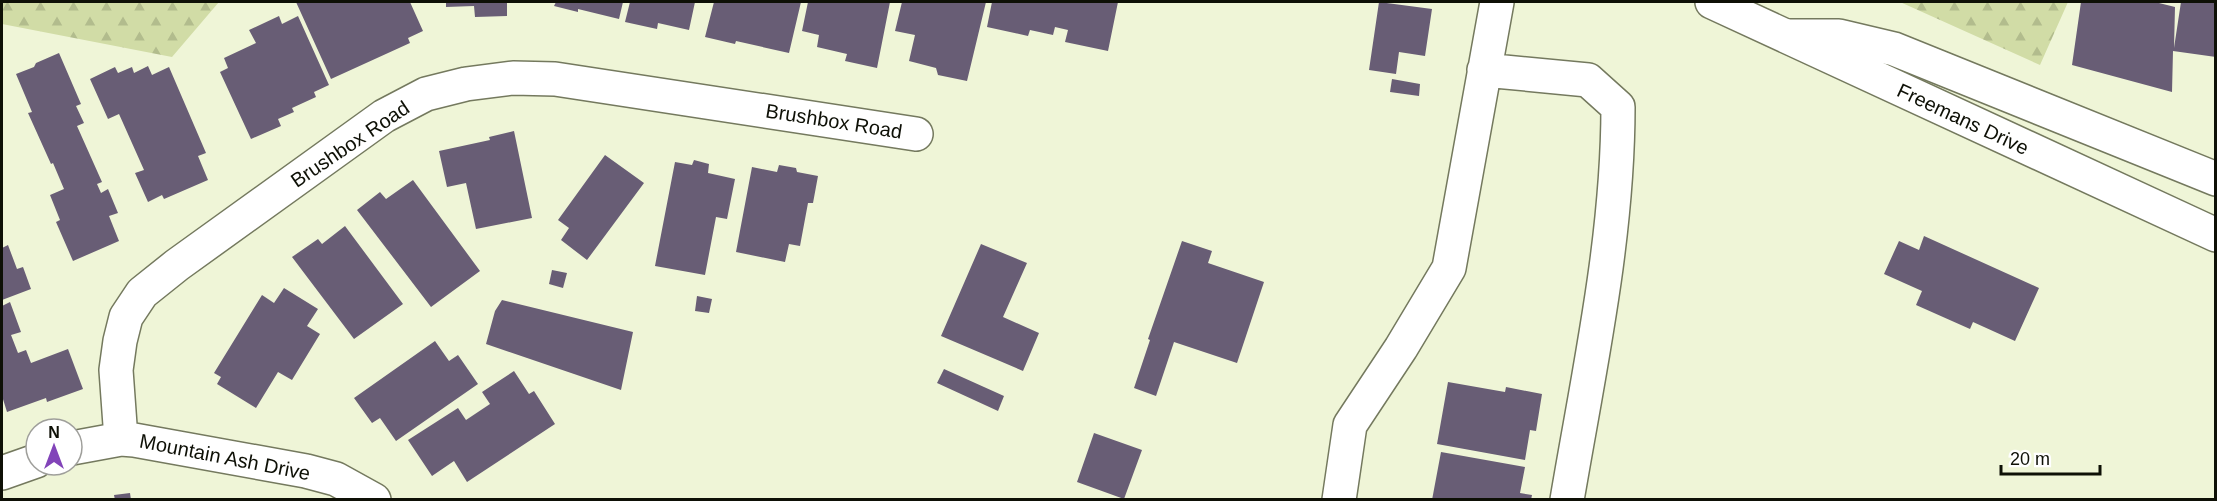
<svg xmlns="http://www.w3.org/2000/svg" width="2217" height="501" font-family="Arial,sans-serif">
  <defs>
    <pattern id="forest-firs" width="22" height="20" patternUnits="userSpaceOnUse" patternTransform="scale(1.5)"><rect width="22" height="20" fill="#d1dca6"/><path d="M5 1l3.5 6h-7zM16 11l3.5 6h-7z" fill="#b2bc8d"/></pattern>
  </defs>
  <rect width="100%" height="100%" fill="#eff5d7"/>
  <path fill="url(#forest-firs)" d="M2,2h217l-47,55 -170,-33z
    M1900,2h168l-28,63z"/>
  <path fill="#685d75" d="M296,2h114l13,29 -15,7 2,5 -79,36z
    M446,2h61v14l-32,1 -1,-11 -28,1z
    M556,2h67l-4,17 -41,-10v3l-24,-6z
    M630,2h65l-6,28 -31,-7 -1,6 -32,-7z
    M714,2h87l-12,51 -53,-12 -1,3 -30,-7z
    M808,2h82l-13,66 -32,-7 2,-7 -30,-7 2,-12 -17,-4z
    M902,2h84l-19,79 -29,-6 -2,-7 -27,-7 6,-26 -20,-4z
    M992,2h126l-10,49 -43,-9 3,-12 -13,-3 -2,8 -23,-5 -2,6 -41,-9z
    M1379,2l53,7 -7,47 -26,-4 -3,22 -27,-4z
    M2081,2h74l20,5 -1,41 7,-46h35v55l-43,-6 -1,41 -100,-27z
    M279,16l3,8 16,-8 31,69 -15,7 2,5 -24,11 2,4 -16,7 3,7 -30,13 -31,-67 8,-4 -4,-10 32,-15 -7,-13z
    M59,53l22,51 -5,2 8,17 -7,3 25,56 -5,2 4,9 7,-4 10,24 -9,3 10,25 -46,20 -17,-39 4,-2 -10,-25 14,-6 -11,-26 -2,1 -23,-51 4,-1 -16,-38 18,-7 2,-4z
    M148,66l4,9 17,-8 37,86 -8,3 10,24 -44,19 -2,-4 -14,7 -13,-29 9,-3 -25,-56 -11,5 -18,-40 25,-12 3,6 14,-6 2,6z
    M1392,79l28,5 -1,12 -29,-4z
    M514,131l18,87 -56,11 -10,-46 -19,4 -8,-36 51,-11 -1,-3z
    M605,155l39,28 -57,77 -26,-20 8,-12 -11,-8z
    M694,160l15,4 -1,9 27,6 -8,40 -11,-2 -11,58 -50,-9 20,-104 17,3z
    M779,165l17,3 1,4 21,4 -5,27h-5l-8,43 -11,-2 -4,18 -49,-10 16,-85 25,5z
    M413,180l67,91 -49,36 -74,-97 23,-18 6,7z
    M345,226l58,78 -49,35 -62,-82 26,-18 4,5z
    M1924,236l115,52 -24,53 -42,-19 -3,7 -54,-24 6,-14 -38,-17 15,-33 20,9z
    M1182,241l30,10 -4,12 56,19 -27,81 -63,-21 -18,54 -22,-8 16,-48 -2,-1z
    M981,244l46,19 -24,54 36,16 -16,38 -82,-35z
    M8,245l9,24 6,-2 8,22 -29,11v-52z
    M552,270l15,3 -4,15 -14,-4z
    M284,288l34,21 -11,17 13,8 -28,46 -14,-8 -22,36 -39,-24 4,-7 -7,-4 48,-78 12,8z
    M697,296l15,3 -3,14 -14,-2z
    M502,300l131,32 -12,58 -135,-46 9,-33z
    M10,302l11,30 -10,3 7,18 8,-3 5,13 37,-14 15,40 -36,13 -1,-4 -39,14 -5,-16v-90z
    M435,341l14,20 9,-6 20,29 -82,57 -16,-23 -8,5 -18,-25z
    M944,369l60,27 -6,15 -61,-28z
    M514,371l15,23 5,-3 21,33 -88,58 -13,-21 -22,15 -24,-36 50,-32 8,12 24,-16 -8,-12z
    M1448,382l57,10 1,-5 36,7 -6,37 -6,-1 -5,30 -88,-16z
    M1094,433l48,17 -18,49 -47,-17z
    M1441,452l84,15 -5,26 12,2 -1,5h-99z
    M130,493l1,7h-16l-1,-5z"/>
  <g fill="none" stroke-linecap="round" stroke-linejoin="round">
    <g stroke="#74795e" stroke-width="36">
      <path id="minor" d="M1787,36h52l55,13 322,130
        M1484,70l104,10 30,27c0,132 -29,263 -51,393
        M121,439l-5,-69 4,-29 6,-24 16,-24 35,-28 207,-149 42,-22 40,-10 47,-6 42,1 361,55
        M72,448l49,-9 13,1 172,31 30,8 38,21
        M2,473l34,-12
        M1339,500l11,-75 51,-77 48,-80 48,-266"/>
    </g>
    <g stroke="#74795e" stroke-width="36">
      <path id="major" d="M1712,2l504,233"/>
    </g>
    <use href="#minor" stroke="#fff" stroke-width="33"/>
    <use href="#major" stroke="#fff" stroke-width="33"/>
  </g>
  <g text-anchor="middle" stroke-width="6" stroke-linejoin="round" paint-order="stroke">
    <g font-size="20" fill="#0e1006" stroke="#fff">
      <text transform="translate(1963 119) rotate(25)" y="7">Freemans Drive</text>
      <text transform="translate(834 121) rotate(9)" y="7">Brushbox Road</text>
      <text transform="translate(350 144) rotate(-34)" y="7">Brushbox Road</text>
      <text transform="translate(225 457) rotate(11)" y="7">Mountain Ash Drive</text>
    </g>
  </g>
  <rect width="2217" height="501" fill="none" stroke="#0e1006" stroke-width="6"/>
  <g transform="translate(54 447)"><circle r="28" fill="#ffffff" stroke="#9f9f9b" stroke-width="1.5"/>
  <path d="M0-4.5L10 22L0 15L-10 22Z" fill="#8244b9"/>
  <text y="-9" font-size="16" font-weight="bold" text-anchor="middle" fill="#0e1006">N</text>
  </g>
  <path d="M2001 465v9h99v-9" fill="none" stroke="#0e1006" stroke-width="3"/>
  <text x="2010" y="465" font-size="18" fill="#0e1006" stroke="#ffffff" stroke-width="4.5" paint-order="stroke">20 m</text>
</svg>
